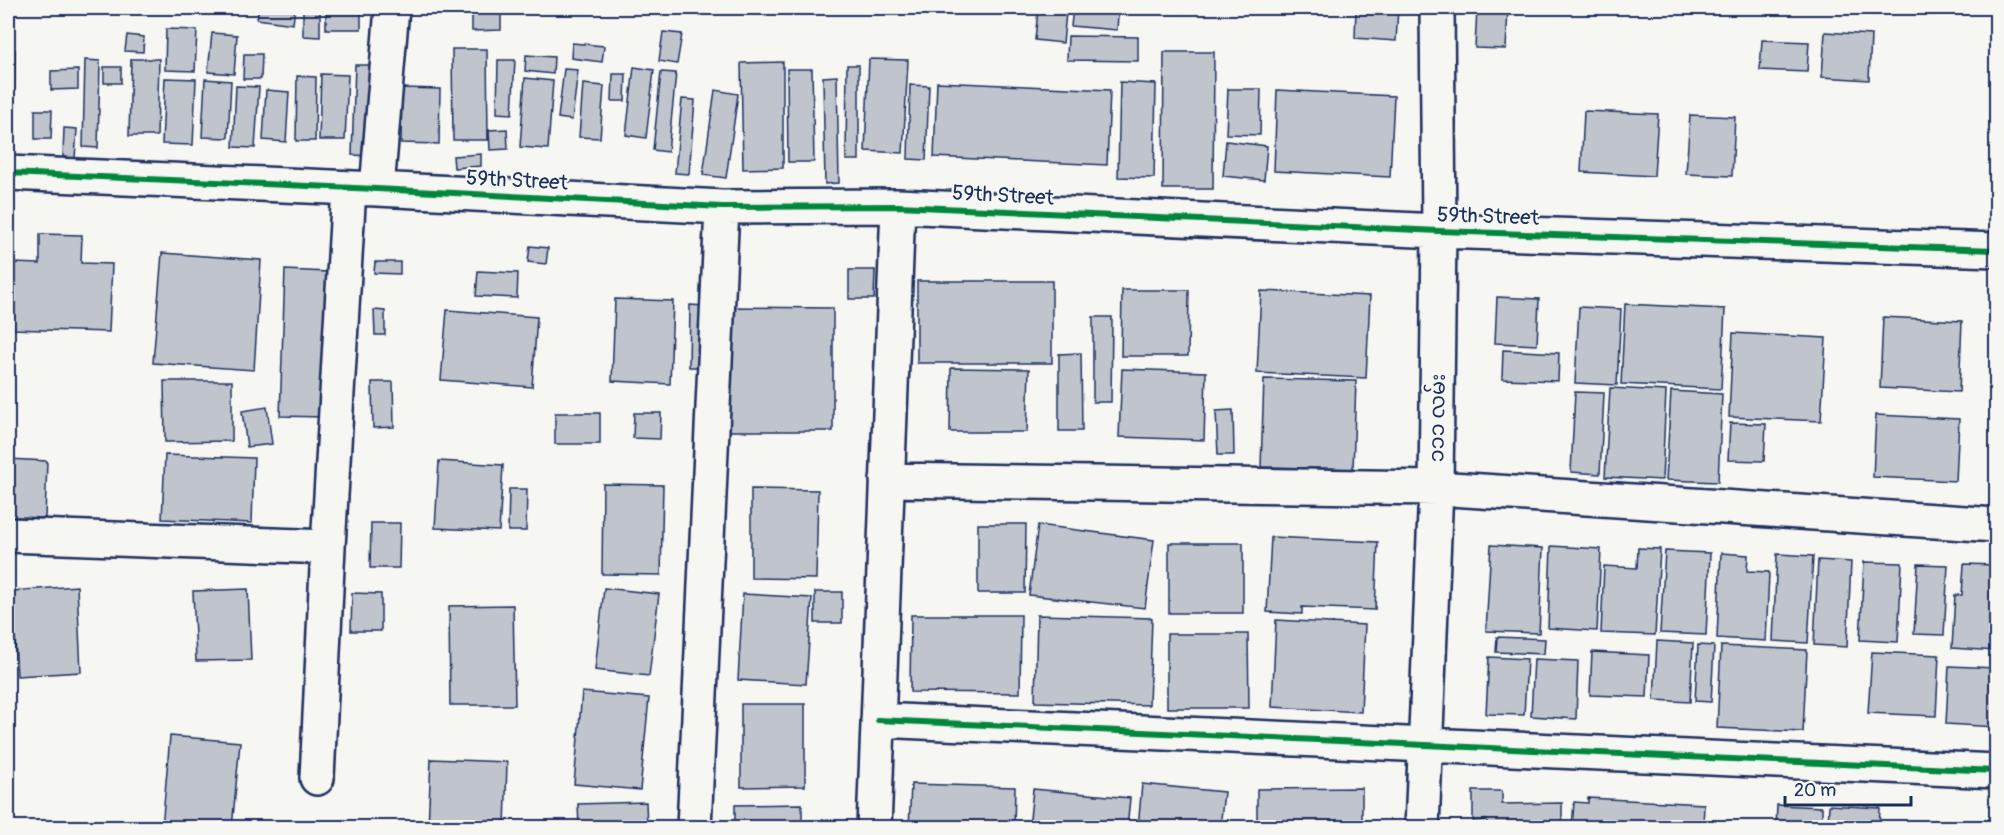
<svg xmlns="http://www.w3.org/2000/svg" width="2004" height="835" font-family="Pangolin,'Noto Sans Myanmar',sans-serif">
  <rect width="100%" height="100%" fill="#f6f6f2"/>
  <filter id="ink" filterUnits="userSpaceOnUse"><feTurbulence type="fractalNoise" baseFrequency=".0167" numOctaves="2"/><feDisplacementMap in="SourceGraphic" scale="12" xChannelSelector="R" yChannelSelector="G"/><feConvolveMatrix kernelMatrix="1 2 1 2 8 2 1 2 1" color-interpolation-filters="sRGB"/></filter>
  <g filter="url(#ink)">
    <path fill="#c0c4cd" stroke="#1b2f5e" stroke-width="1.5" d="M259,8h36l-2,16 -36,-5z
      M303,8h17v29l-17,-1z
      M326,8h35v21h-35z
      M472,8h29v22l-29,1z
      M1123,8h25v5l-25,-1z
      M1356,8h42l-2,33 -41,-3z
      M1477,8h31l-2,41 -31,-1z
      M1073,9l45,5 -1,16 -46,-4z
      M1038,10l28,3 -3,30 -28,-3z
      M166,29l31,1 -2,41 -30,-1z
      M663,32l19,2 -5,30 -18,-3z
      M1825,32l46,3 -2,45 -47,-3z
      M212,33l25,2 -3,39 -26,-2z
      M127,35l17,2 -1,15 -18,-1z
      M1068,36l70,1v24l-71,-1z
      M1762,40l47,2 -2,30 -47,-2z
      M572,43l32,3 -2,16 -31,-4z
      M452,49h35l1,91h-35z
      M8,50h7l-1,64h-6z
      M1164,52h50l-1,137h-50z
      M244,54h18l-1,25h-18z
      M526,55l28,2 -1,17 -28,-3z
      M131,59h28l-2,77h-28z
      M869,59l39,1 -5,93 -38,-2z
      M85,60l15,1 -2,87 -15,-1z
      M498,60h17l-3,54 -15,-1z
      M783,62v106l-40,1 -2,-106z
      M355,65h19l-3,91 -19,-1z
      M847,65h12v95h-13z
      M104,67h17v16h-17z
      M634,67l20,3 -8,68 -20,-3z
      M564,69l14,1 -6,50 -14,-2z
      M787,69h25l2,93h-26z
      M78,70v19l-27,1v-19z
      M661,72l15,1 -8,79 -15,-2z
      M321,74l27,1 -3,65h-26z
      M613,74h13l-1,27h-13z
      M297,76l19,1 -1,64h-19z
      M837,76l2,107 -14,1 -2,-107z
      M165,78l31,1 -3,66 -31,-1z
      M525,78l28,3 -5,68 -28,-2z
      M205,79l26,2 -3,57 -26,-1z
      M937,82l173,8 -3,75 -173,-8z
      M1120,82l36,2 -2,94 -36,-1z
      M583,84l21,2 -4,52 -21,-1z
      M910,85l19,1 -3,74 -18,-1z
      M236,86l23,1 -4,61 -22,-1z
      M402,88l38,1 -1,55 -38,-1z
      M1228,89h33l-1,46 -34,-1z
      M266,90l23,2 -3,50 -23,-2z
      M715,90l23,4 -12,84 -23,-3z
      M1277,90l117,6 -4,81 -116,-6z
      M682,99l13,1 -6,74 -14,-1z
      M35,110h17l-1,29h-16z
      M1584,111l74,3 -4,62 -73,-4z
      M1690,115l45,2 -3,59 -46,-2z
      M64,128l13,1 -2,29 -12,-1z
      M507,129l1,20 -18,1 -1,-20z
      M1226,141l41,5 -3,34 -41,-4z
      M481,154v12l-27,2 -1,-12z
      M40,234l42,1 -1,28 31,1 -3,68 -98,-3 2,-66 27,1z
      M530,246l18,2 -2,16 -18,-2z
      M162,253l99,7 -7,110 -101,-7z
      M375,262h25v12l-26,-1z
      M285,270l43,2 -5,145 -43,-1z
      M849,270h26l-1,29h-25z
      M478,271l40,2 -1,25 -41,-2z
      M917,281h135v82h-135z
      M1122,290h67l-1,66h-67z
      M1261,291l109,5 -4,82 -109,-5z
      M1497,297l42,2 -2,46 -42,-2z
      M615,299l58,2 -3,83 -58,-3z
      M1625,304l100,5 -4,80 -100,-5z
      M690,305l14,1 -2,61h-13z
      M730,307l103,1v123h-104z
      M1579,307l42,2 -4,76 -42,-2z
      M374,310l11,1v24h-10z
      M447,310l90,7 -5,70 -91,-7z
      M1093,317h19l-1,85h-18z
      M1883,317l79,4 -3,71 -79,-4z
      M1733,333l93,5 -5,83 -92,-4z
      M1503,350l56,3 -1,28 -56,-2z
      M1081,353l1,78h-23v-77z
      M951,368l78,1 -2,63h-77z
      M1122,369l84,3 -2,68 -85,-3z
      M1264,379l92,2 -3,88 -92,-2z
      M164,381h68v60l-67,1z
      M372,382h21l1,45 -21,1z
      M1610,388l56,3 -4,89 -57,-3z
      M1671,391l51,3 -4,88 -52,-2z
      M1575,392l29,1 -4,81 -29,-2z
      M267,407l5,37 -25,3 -5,-36z
      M1233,410l1,45h-16l-2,-44z
      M555,413h45v31h-45z
      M634,413h27l-1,26 -27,-1z
      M1876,415l83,4 -3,62 -83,-4z
      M1730,423l36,1 -2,37 -36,-1z
      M165,455l89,3 -2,65 -90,-4z
      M8,459l39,2 -2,57 -37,-1z
      M439,461l64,4 -4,66 -64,-3z
      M603,484l60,1 -2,90 -59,-1z
      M509,489h18l-1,42h-18z
      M751,489l67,1 -2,89 -65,-1z
      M371,523h29l-1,45h-29z
      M978,524h48l-1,69h-47z
      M1038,525l116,15 -9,68 -116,-13z
      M1271,537l107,5 -3,68 -73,-3v7l-35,-2z
      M1169,543h74v70h-74z
      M1491,545l52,3 -4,85 -53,-2z
      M1551,546l50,3 -4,82 -49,-3z
      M1638,548l22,1 -5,86 -54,-2 3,-67 33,2z
      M1665,551l45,2 -4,82 -46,-2z
      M1721,553l27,2 -1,16 22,1 -3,69 -49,-3z
      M1777,554l36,2 -5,87 -35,-2z
      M1818,560l33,2 -4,85 -33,-2z
      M1864,562l38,1 -4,79 -38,-2z
      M1918,564l30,1 -4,70 -30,-1z
      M1964,564l32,1v86l-44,-3 3,-53h7z
      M77,586l4,86 -64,4 -5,-85z
      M604,588l55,6 -10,82 -54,-6z
      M248,589l3,71 -55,1 -3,-70z
      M815,592h27v31h-27z
      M352,593l29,1v37h-30z
      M743,594l69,4 -6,86 -68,-4z
      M513,605l2,100h-65l-1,-99z
      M911,615h110l-1,78 -110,-1z
      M1037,615l115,3 -3,87 -114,-3z
      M1276,620l89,5 -4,87 -89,-5z
      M1167,634h81l1,74h-82z
      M1497,637l48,2 -1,15 -48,-2z
      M1657,641l36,2 -3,59 -36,-2z
      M1698,645l16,1 -3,56 -16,-1z
      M1721,646l86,4 -4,82 -86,-4z
      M1592,652l57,3 -2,42 -57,-2z
      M1872,652l67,3 -3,61 -68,-3z
      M1489,657l38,2 -3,56 -38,-1z
      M1534,659l44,2 -2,58 -45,-3z
      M1949,666l47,2v59l-50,-3z
      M582,692l67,6 -9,92 -66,-6z
      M741,704h64v82l-64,1z
      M170,736l70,6 -8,86h-70z
      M431,759l76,3 -2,66h-77z
      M911,784l104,3 -1,41h-105z
      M1142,784l82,8 -4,36h-82z
      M1362,788v40h-105v-39z
      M1033,789l97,9 -3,30h-98z
      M1473,791h29v13l60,-1v25h-75v-8l-14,1z
      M1588,798l116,6 -1,24h-131l2,-26 14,1z
      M646,802l1,26h-68l-1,-24z
      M802,804v24h-67v-23z
      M1777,805l45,2v21h-46z
      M1829,805l51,3 -1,20h-51z
      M1716,824l50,3v1h-50z"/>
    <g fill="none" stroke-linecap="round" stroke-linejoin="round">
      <g stroke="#1b2f5e" stroke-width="38">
        <path id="street" d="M8,173l369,16 345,18 176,-1 541,25 557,19
          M377,189l15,-181
          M887,480l549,8 560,37
          M8,535l320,12
          M878,720l1118,51
          M317,778l11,-231 21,-359
          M694,828l28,-621
          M874,828l24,-622
          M1422,828l14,-340 3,-257 -2,-223"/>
      </g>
      <use href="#street" stroke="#f6f6f2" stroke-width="33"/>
      <g stroke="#f6f6f2" stroke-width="10">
        <path id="cycleway" d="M8,173l369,16 345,18 176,-1 541,25 557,19
          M878,720l1118,51"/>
      </g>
      <use href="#cycleway" stroke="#00873e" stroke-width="6"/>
    </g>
  </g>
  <g text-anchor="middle" stroke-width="4.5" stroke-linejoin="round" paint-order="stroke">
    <g font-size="21" fill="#1b2f5e" stroke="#f6f6f2">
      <text transform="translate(517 180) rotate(3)" y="7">59th Street</text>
      <text transform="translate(1003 195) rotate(3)" y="7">59th Street</text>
      <text transform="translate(1488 216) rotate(2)" y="7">59th Street</text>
      <text transform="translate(1437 418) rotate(-89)" y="7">၁၁၁ လမ်း</text>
    </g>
  </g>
  <rect width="2004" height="835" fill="none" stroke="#f6f6f2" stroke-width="30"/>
  <rect x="15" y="15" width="1974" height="805" fill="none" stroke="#1b2f5e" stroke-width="2" filter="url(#ink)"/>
  <path d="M1785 796v9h126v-9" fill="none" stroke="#1b2f5e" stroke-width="3"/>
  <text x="1794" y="796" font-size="18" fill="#1b2f5e" stroke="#f6f6f2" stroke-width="4.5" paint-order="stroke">20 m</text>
</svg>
